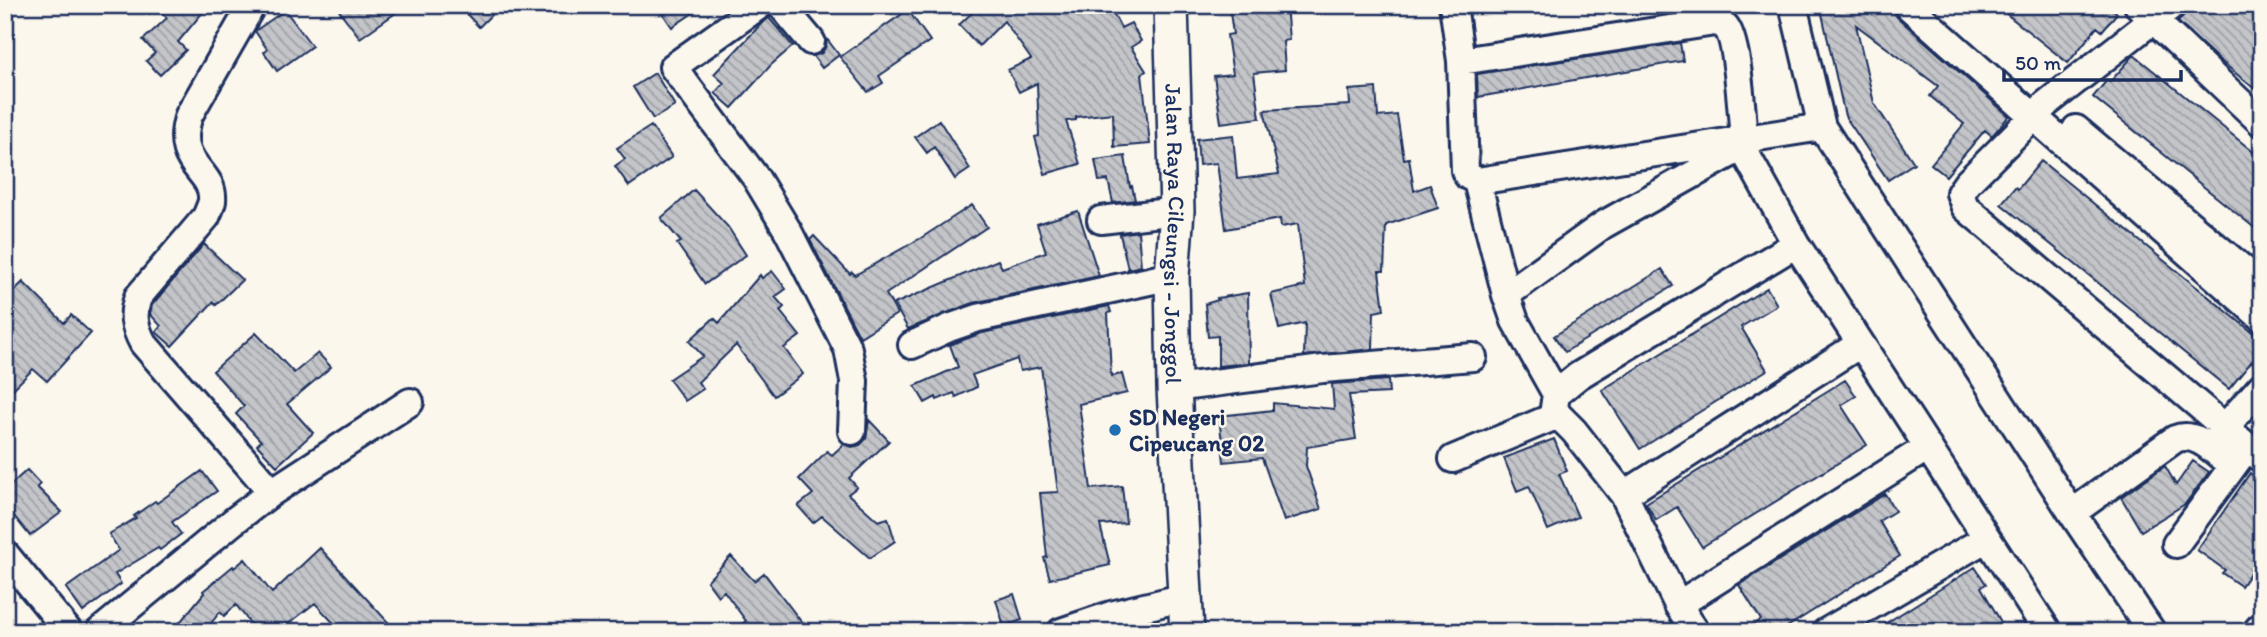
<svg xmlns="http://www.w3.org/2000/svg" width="2267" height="637" font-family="Itim,sans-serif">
  <defs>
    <pattern id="building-back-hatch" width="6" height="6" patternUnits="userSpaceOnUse" patternTransform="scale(1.75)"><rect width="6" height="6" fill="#c3c5c9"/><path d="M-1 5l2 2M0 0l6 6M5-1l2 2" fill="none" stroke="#9ea0a6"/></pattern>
  </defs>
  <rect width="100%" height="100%" fill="#fbf7ec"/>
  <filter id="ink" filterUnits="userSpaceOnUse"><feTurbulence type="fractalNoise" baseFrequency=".0143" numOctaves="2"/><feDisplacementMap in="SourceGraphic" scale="14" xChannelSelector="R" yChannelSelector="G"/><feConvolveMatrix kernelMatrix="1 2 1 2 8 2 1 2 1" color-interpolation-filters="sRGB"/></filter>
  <g filter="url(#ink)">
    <path fill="url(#building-back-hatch)" stroke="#1b2f5e" stroke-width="2" d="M155,5h38l10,7 -25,30 8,8 -26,25 -14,-14 9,-8 -12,-13 24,-22z
      M335,5h72l-47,33z
      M458,5h43l-22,22z
      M657,5h48l-33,22z
      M980,5h102l5,10 22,-10 12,23 10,-5 10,18 -10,6 15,24 -4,3 8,70 -36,3 -1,-34 -37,4v3l-10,1 14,43 -35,10 -10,-37 4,-1 -2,-53 -18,9 -11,-22 23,-11 -27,-38 -25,25 -20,-21z
      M1229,5h57l3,35 -6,1 2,29 -31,3 6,45 -39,5 -7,-47 19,-2 -6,-39 6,-1z
      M1820,5h72l5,12 112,99 -17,20 -7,-6 -39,46 -15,-12 33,-40 -34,-28 8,-10 -82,-61 18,78 40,60 -26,17 -43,-64z
      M1995,5h113l9,8 -15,18 -5,-4 -29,36z
      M2192,5h52l18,15v75l-45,-37 -39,-36z
      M285,10l27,36 -35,25 -13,-19 3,-3 -12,-18z
      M908,10l22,31 -51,35 4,7 -15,9 -28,-35z
      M769,18l24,28 -22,19 -39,43 -17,-15 9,-10 -10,-9 47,-50z
      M827,39l12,16 -17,13 -9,-12 9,-3 4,-7z
      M1680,43l3,18 -205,36 -1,-23z
      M2134,55l128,104v75l-169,-137 14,-17 3,2z
      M655,73l20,33 -22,13 -20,-32z
      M1376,88l2,29 19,-2 7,44 5,-1 5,33 16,-6 8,23 -52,17 -2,46h-5l5,39 -10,2 -1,37 -69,7 1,-33 -26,6 -8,-35 34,-8 -7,-62 -17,3 -1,-8 -54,10 -9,-66 -18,2 -2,-26 36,-4 4,44 42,-5 -15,-64 86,-5 -1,-15z
      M939,120l31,49 -15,10 -21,-32 -7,6 -12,-16z
      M651,126l21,31 -43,29 -14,-20 10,-7 -8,-11z
      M1125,156l5,31 2,-1 3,14 -22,3 -5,-23 -9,1 -4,-21z
      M2041,161l221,179v29l-10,-8 -23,28 -228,-185 14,-17 3,2z
      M694,190l34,37 18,28 -41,29 -28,-40 4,-2 -20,-24z
      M972,205l15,22 -101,67 11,20 -37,23 -50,-97 4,-4 36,38 2,-2 3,3 66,-37z
      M1078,211l21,65 -126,27 -65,26 -14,-25 104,-44 4,8 44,-16 -9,-28z
      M1138,231l3,35 -13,3 -8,-35z
      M204,244l38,36 -26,25 -3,-3 -41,44 -16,-14 5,-6 -11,-12 2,-9z
      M1662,269l11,17 -108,66 -11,-16z
      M772,271l14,18 -11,8 9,10 -4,4 20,25 -16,12 19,26 -29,22 -38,-51 -38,37 5,7 -18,12 -16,-22 34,-23 -14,-15 25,-23 5,5 41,-48 2,3z
      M23,282l41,41 7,-8 20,18 -44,48 -14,-12 -28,28v-97z
      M1767,288l10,17 -36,22 26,43 -127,79 -38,-59z
      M1248,293l1,70 -31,3v-30l-10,1 -3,-33 13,-4 -1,-2z
      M1109,306l2,6 -3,1 3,63 11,-2 5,19 -48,11 12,85 31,-3 4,37 -26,2 10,40 -60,14 -6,-21 3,-1 -7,-64 18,-1 -17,-125 -21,4 -3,-12 -45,16 5,12 -21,10 -2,-4 -17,7 -1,-3 -11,6 -10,-17 43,-19 -8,-22 5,-2 27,-10z
      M256,333l38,40 24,-20 13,14 -44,37 26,29 -36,33 -20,-21 4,-4 -25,-27 8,-8 -31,-35z
      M1388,380l1,13 -40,2 7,44 -49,8 -1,19 15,43 -37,12 -22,-63 -38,4 -5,-46 54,-6v-7l61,6 -2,-25z
      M1845,380l11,16 -15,9 26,40 -165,102 -25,-40 -21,13 -10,-17z
      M869,420l20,21 -40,37 8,9 -9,7 30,27 10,-3 7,23 -25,17 -48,-42 -9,7 -15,-17 15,-12 -14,-15 28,-28 5,4 12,-11 8,3 8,-2 6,-6z
      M1554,439l13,32 -8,3 19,43 -30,13 -19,-44 -12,5 -13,-33z
      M2193,461l16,11 -24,32 -44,27 -20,-34 44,-31 11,19z
      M27,470l13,14 -3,3 25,25 -32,24 -25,-31v-15z
      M202,471l15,20 -45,31 9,12 -21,16 -2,-2 -43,26 6,10 -38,28 -17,-24 53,-38 -10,-16 27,-16 -2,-2 21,-15 2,2z
      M2250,473l12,9v74l-21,30 -19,-13 3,-3 -28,-20z
      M1885,494l10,17 -16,10 21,35 -121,76h-38l20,-12 -22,-35z
      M320,548l77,84h-55l-27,-29 -37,29h-21l-21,-27 -12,11 -4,-4 -16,20h-32l32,-39 -1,-2 30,-25 1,2 11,-9 27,34z
      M731,556l23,25 10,-8 45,59h-78l15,-11 -22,-30 -6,5 -11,-15z
      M1975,567l11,17 -5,3 20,35 -16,10h-113z
      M1014,594l8,26 -18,6 -8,-26z"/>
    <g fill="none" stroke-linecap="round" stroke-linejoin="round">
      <g stroke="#1b2f5e" stroke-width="32">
        <path id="minor" d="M760,5l-87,62 83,111 32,53 60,118 6,32 -2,50
          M781,5l30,36
          M1453,5l8,56 254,-39c3,1 8,2 10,4 13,12 17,93 19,113l-2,8 54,97 252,388
          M1793,5l29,122 250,386 80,119
          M1907,5l355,313
          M2138,5l124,118
          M2172,5l-126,99 -79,79 -7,10 5,14 297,252
          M1461,61l4,110 3,5 9,5 345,-54
          M2076,129l186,156
          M1477,181l29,114 9,26 41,73
          M1101,220l76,-9
          M1506,295l97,-70 139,-78
          M912,345l37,-17 29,-10 194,-42
          M1174,388l149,-19 150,-12
          M2225,427l37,-41
          M1453,459l105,-44
          M272,492l138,-90
          M1624,495l236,-151
          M2072,513l103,-74c22,-9 41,14 57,27
          M2176,544l66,-90
          M5,554l64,78
          M1678,605l250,-158
          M99,632l135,-111 38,-29 -129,-149c-9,-17 -11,-28 -5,-46l68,-80c2,-5 5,-11 6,-16 3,-32 -40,-34 -23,-86l63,-110
          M1061,632l50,-17 75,-18
          M1696,632l-18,-27 -54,-110 -50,-64 -16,-16 -4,-7 2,-14 22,-18 218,-132
          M1826,632l161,-94
          M2256,632l6,-7"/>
      </g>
      <g stroke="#1b2f5e" stroke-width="38">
        <g id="major">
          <path id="s1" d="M1171,5l6,206 -5,65 2,112 13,244"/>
        </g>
      </g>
      <use href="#minor" stroke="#fbf7ec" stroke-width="26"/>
      <use href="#major" stroke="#fbf7ec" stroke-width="33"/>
    </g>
  </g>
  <circle fill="#1f6fb2" stroke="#fbf7ec" stroke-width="2.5" cx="1115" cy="430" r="7"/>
  <g text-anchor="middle" stroke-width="5" stroke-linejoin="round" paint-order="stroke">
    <g font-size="23" fill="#1b2f5e" stroke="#fbf7ec">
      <text dy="8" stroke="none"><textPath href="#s1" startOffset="229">Jalan Raya Cileungsi - Jonggol</textPath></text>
    </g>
    <g font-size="23" font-weight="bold" fill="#1b2f5e" stroke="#fbf7ec" text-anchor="start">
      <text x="1129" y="425">SD Negeri<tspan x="1129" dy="26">Cipeucang 02</tspan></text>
    </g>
  </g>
  <rect width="2267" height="637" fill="none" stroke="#fbf7ec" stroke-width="28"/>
  <rect x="14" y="14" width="2239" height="609" fill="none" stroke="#1b2f5e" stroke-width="2.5" filter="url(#ink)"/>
  <path d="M2004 70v10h177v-10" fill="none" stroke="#1b2f5e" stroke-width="3.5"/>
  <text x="2015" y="70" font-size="21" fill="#1b2f5e" stroke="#fbf7ec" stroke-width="5" paint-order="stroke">50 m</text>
</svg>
